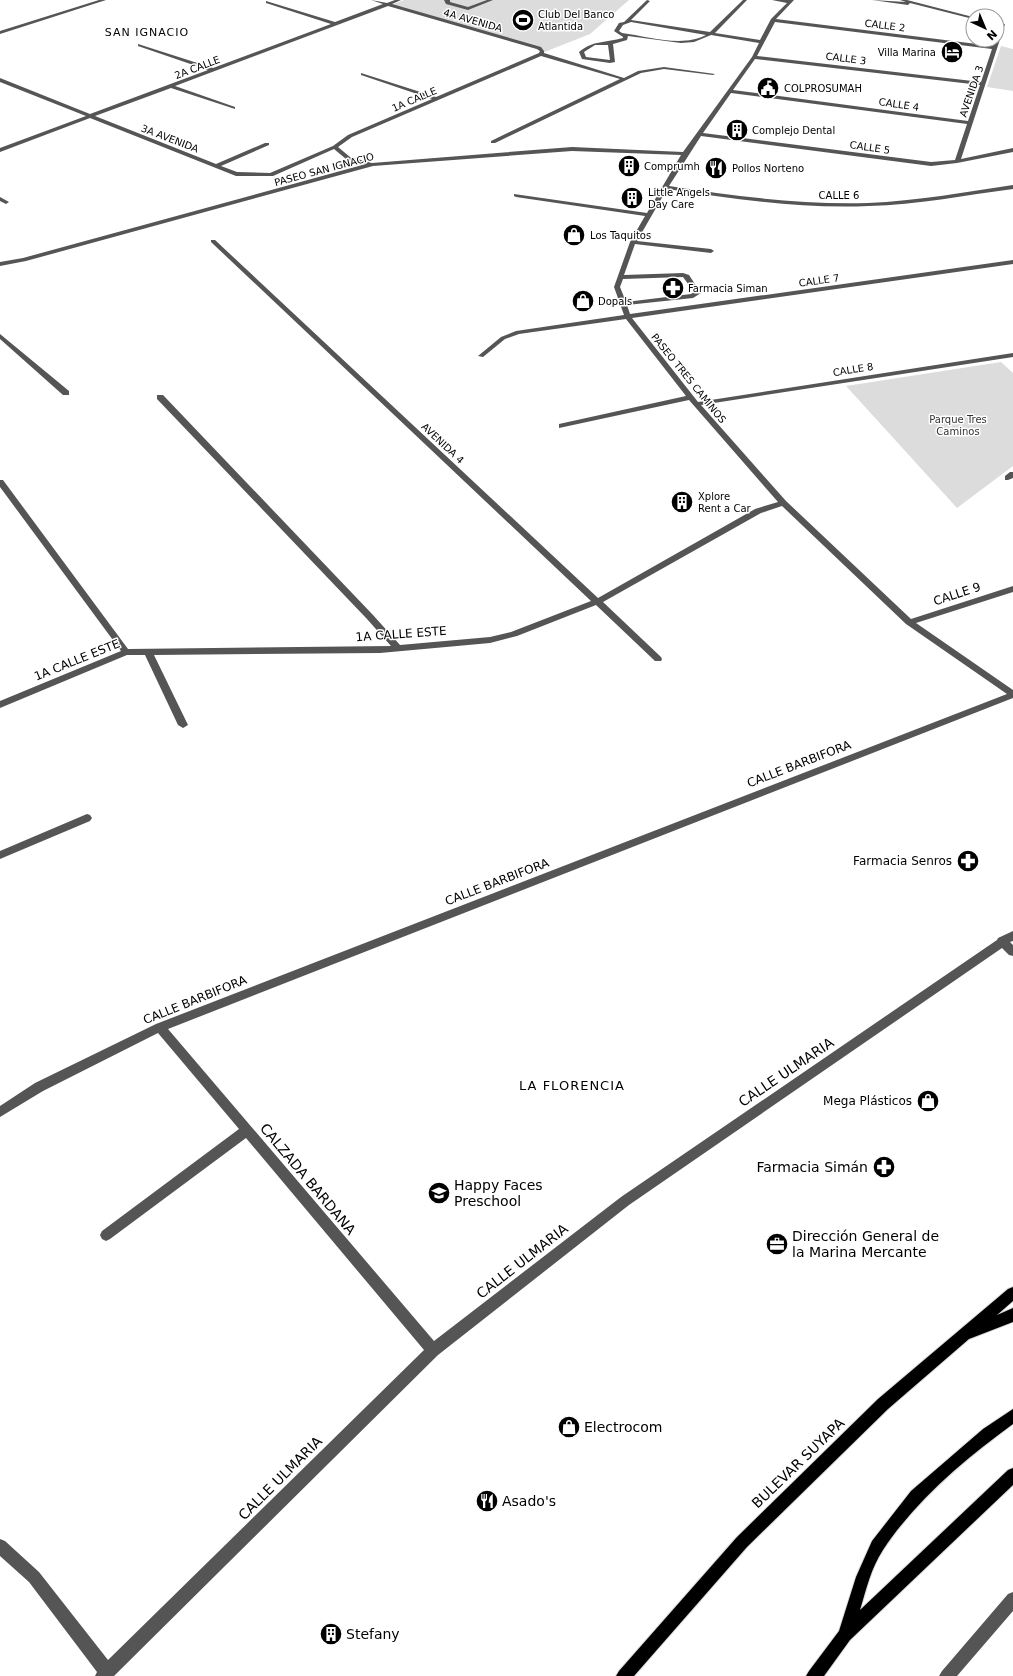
<svg xmlns="http://www.w3.org/2000/svg" width="1013" height="1676" font-family="'DejaVu Sans',sans-serif">
  <rect width="100%" height="100%" fill="#fff"/>
  <path fill="#dcdcdc" d="M404,0h225l-39,34 -48,19 -6,-4 -145,-44z
    M1001,46l12,3v42l-26,-4z
    M1001,362l12,11v93l-56,42 -111,-122z"/>
  <g fill="none" stroke-linecap="round" stroke-linejoin="round">
    <g stroke="#dbdbdb" stroke-width="2">
      <path id="major" d="M1013,1287v14l-16,14 16,-7v14l-44,17 -81,70 -141,138 -113,129h-18l3,-5 118,-134 141,-138 130,-110z
        M1013,1409v15c-48,35 -98,77 -130,126 -12,18 -17,40 -23,60l148,-140 5,-2v17l-163,155 -26,36h-18l3,-5 30,-40 17,-54 16,-36 39,-50 72,-62z"/>
    </g>
    <path fill="#555" fill-rule="evenodd" d="M99,0h7l-106,34v-3z
      M371,0l16,3 8,-3h6l-9,4 149,43 3,4v2l80,25 14,-7 26,-4 51,7 -2,1 -49,-6 -23,4 -146,70h-4v-2l129,-62 -79,-23 -189,81 -14,10 12,10 22,6 200,-16 111,5 69,-95 7,-14 -48,-8 -17,7 -13,1 -53,-7 -1,4 -14,4 2,18 -5,1 -28,-4 -3,-7c14,-12 27,-9 44,-14v-1l-9,-6 5,-8 5,-1 23,-22 3,1 -19,19 79,12 33,-32h4l-32,33 45,7 11,-21 16,-16 -15,-3h22l-18,19 217,27 3,-6h1l4,-15 4,-1 -44,135 52,-11v4l-56,11 -26,3 -230,-30 -32,50c66,10 132,19 199,17 49,-2 97,-11 145,-18v4c-48,6 -96,16 -144,17 -68,3 -135,-7 -202,-17l-30,52 74,8 3,2 -3,2 -76,-9 -11,31 59,-2 6,2 12,18 -8,5 -66,7 3,9 383,-54v4l-381,54 66,84 315,-49v4l-312,48 85,96 125,118 102,-33v6l-97,31 97,67v8l-845,331 266,312 187,-144 376,-257 1,-2 15,-7v10l-3,1 3,3v11l-4,-1 -7,-7 -373,257 -191,150 -324,321h-19l2,-4 -68,-90 -29,-26v-17l5,2 34,31 69,88 316,-310 -178,-212 -136,101 -4,2 -4,-2 -2,-4 2,-4 137,-102 -81,-96 -115,58 -43,26v-11l35,-23 121,-59 851,-330 -101,-70 -124,-118 -21,7 -158,89 58,55 1,2 -1,2h-6l-59,-56 -79,31 -27,7 -110,10 -226,2 34,70 -5,3 -5,-3 -33,-70h-18l-127,53v-7l121,-50 -121,-164v-7h3l125,169 263,-3 -24,-27 -210,-220v-4h6l210,220 27,30 90,-8 21,-5 80,-31 -380,-359v-2h4l383,358 157,-89 23,-7 -89,-102 -130,28v-4l127,-28 -60,-77 -107,15 -14,5 -22,18 -5,-1 23,-19 15,-6 108,-16 -10,-28 16,-45 15,-26 -129,-19 -2,-1v-2l133,19 34,-58 -109,-4 -199,15 -347,95 -26,5v-4l23,-4 343,-94 -20,-5 -12,-10 -61,27h-37l-146,-58 -90,34v-4l86,-32 -86,-34v-4l90,36 118,-44 -70,-24v-2l75,24 118,-44 -65,-21v-2l69,21 48,-18zM388,6l149,43 3,2 -1,2 -103,44 -75,-24v2l71,24 -84,36 -15,11 -63,27 -33,-1 -16,-6 48,-21v-2h-4l-49,21 -121,-48 76,-28 64,21v-2l-60,-21zM631,22l75,13c-24,13 -59,1 -84,-2l-3,-2 4,-6zM775,22l217,27 -11,33 -224,-26zM595,45h13l2,15 -24,-3 -2,-5zM755,59l225,26 -12,36 -235,-31zM731,93l236,31 -12,36 -24,2 -228,-29zM683,277l11,15 -3,2 -65,8 -6,-15 3,-8z
      M444,0h6v2l18,5 19,-7h6l-25,10 -22,-6z
      M872,0l34,2 -6,-2h7l66,17v2l-63,-16 -2,2z
      M0,197l9,5 -3,2 -6,-3z
      M0,334l69,57v4h-6l-63,-56z
      M1010,472h3v6l-5,2h-3v-4z
      M87,814l3,1 2,3 -2,3 -90,38v-8z
      M1013,1592v19l-56,65h-18l3,-5 66,-77z"/>
    <use href="#major" fill="#000" fill-rule="evenodd"/>
  </g>
  <defs>
    <g id="stadium-disc" transform="scale(1.15)"><circle r="9.5" fill="#000" stroke="#fff"/><path d="M0-5a6.5 5 0 1 0 0 10a6.5 5 0 1 0 0-10ZM-3.5-1.8h7v3.6h-7Z" fill="#fff"/></g>
    <g id="hotel-disc" transform="scale(1.15)"><circle r="9.5" fill="#000" stroke="#fff"/><path d="M-6-4.5h1.5V1H6V5H4.5V3h-9V5H-6ZM-4 0a1.8 1.8 0 1 1 3.6 0ZM.5 0V-2.5h3Q6-2.5 6 0Z" fill="#fff"/></g>
    <g id="civic-disc" transform="scale(1.15)"><circle r="9.5" fill="#000" stroke="#fff"/><path d="M-.6-6.5H3V-4.5H.6V-3L4-1V1h2V6H-6V1h2V-1L-.6-3ZM-1.2 2.5V6h2.4V2.5Z" fill="#fff"/></g>
    <g id="building-disc" transform="scale(1.15)"><circle r="9.5" fill="#000" stroke="#fff"/><path d="M-4-6H4V6H1V3H-1V6H-4ZM-2.5-4.3h1.7v1.8h-1.7ZM.8-4.3h1.7v1.8H.8ZM-2.5-1h1.7V.8h-1.7ZM.8-1h1.7V.8H.8Z" fill="#fff"/></g>
    <g id="restaurant-disc" transform="scale(1.15)"><circle r="9.5" fill="#000" stroke="#fff"/><path d="M-5-6h1v4h1v-4h1v4h1v-4h1v5L-1.5 .5V6h-2V.5L-5-1ZM5-6V6H3V1.5H1.5Q1.5-4 5-6Z" fill="#fff"/></g>
    <g id="shop-disc" transform="scale(1.15)"><circle r="9.5" fill="#000" stroke="#fff"/><path d="M-5-2.5h2.3a2.7 3.5 0 0 1 5.4 0H5L5.5 6h-11ZM-1.5-2.5h3a1.5 2.3 0 0 0-3 0Z" fill="#fff"/></g>
    <g id="pharmacy-disc" transform="scale(1.15)"><circle r="9.5" fill="#000" stroke="#fff"/><path d="M-2-6h4v4h4v4h-4v4h-4v-4h-4v-4h4Z" fill="#fff"/></g>
    <g id="school-disc" transform="scale(1.15)"><circle r="9.5" fill="#000" stroke="#fff"/><path d="M0-5L7-2L0 1L-7-2ZM-4 1L0 2.5L4 1V4Q0 6-4 4Z" fill="#fff"/></g>
    <g id="office-disc" transform="scale(1.15)"><circle r="9.5" fill="#000" stroke="#fff"/><path d="M-6-3h4V-5.5h4V-3h4V5H-6ZM-1-4.5V-3h2v-1.5ZM-6 0V1H6V0Z" fill="#fff"/></g>
  </defs>
  <g fill-rule="evenodd">
    <use href="#stadium-disc" x="523" y="20"/>
    <use href="#hotel-disc" x="952" y="52"/>
    <use href="#civic-disc" x="768" y="88"/>
    <use href="#building-disc" x="737" y="130"/>
    <use href="#building-disc" x="629" y="166"/>
    <use href="#restaurant-disc" x="716" y="168"/>
    <use href="#building-disc" x="632" y="198"/>
    <use href="#shop-disc" x="574" y="235"/>
    <use href="#pharmacy-disc" x="673" y="288"/>
    <use href="#shop-disc" x="583" y="301"/>
    <use href="#building-disc" x="682" y="502"/>
    <use href="#pharmacy-disc" x="968" y="861"/>
    <use href="#shop-disc" x="928" y="1101"/>
    <use href="#pharmacy-disc" x="884" y="1167"/>
    <use href="#school-disc" x="439" y="1193"/>
    <use href="#office-disc" x="777" y="1244"/>
    <use href="#shop-disc" x="569" y="1427"/>
    <use href="#restaurant-disc" x="487" y="1501"/>
    <use href="#building-disc" x="331" y="1634"/>
  </g>
  <g text-anchor="middle" stroke-width="3" stroke-linejoin="round" paint-order="stroke">
    <g font-size="10" fill="#000" stroke="#fff" text-anchor="start">
      <text x="538" y="18">Club Del Banco<tspan x="538" dy="12">Atlantida</tspan></text>
      <text x="936" y="56" text-anchor="end">Villa Marina</text>
      <text x="784" y="92">COLPROSUMAH</text>
      <text x="752" y="134">Complejo Dental</text>
      <text x="644" y="170">Comprumh</text>
      <text x="732" y="172">Pollos Norteno</text>
      <text x="648" y="196">Little Angels<tspan x="648" dy="12">Day Care</tspan></text>
      <text x="590" y="239">Los Taquitos</text>
      <text x="688" y="292">Farmacia Siman</text>
      <text x="598" y="305">Dopals</text>
      <text x="698" y="500">Xplore<tspan x="698" dy="12">Rent a Car</tspan></text>
    </g>
    <g font-size="10" fill="#000" stroke="#fff">
      <text transform="translate(473 20) rotate(16)" y="4">4A AVENIDA</text>
      <text transform="translate(885 25) rotate(7)" y="4">CALLE 2</text>
      <text transform="translate(846 58) rotate(7)" y="4">CALLE 3</text>
      <text transform="translate(197 67) rotate(-21)" y="4">2A CALLE</text>
      <text transform="translate(971 91) rotate(-71)" y="4">AVENIDA 3</text>
      <text transform="translate(414 99) rotate(-23)" y="4">1A CALLE</text>
      <text transform="translate(899 104) rotate(8)" y="4">CALLE 4</text>
      <text transform="translate(170 138) rotate(21)" y="4">3A AVENIDA</text>
      <text transform="translate(870 147) rotate(8)" y="4">CALLE 5</text>
      <text transform="translate(324 169) rotate(-15)" y="4">PASEO SAN IGNACIO</text>
      <text x="839" y="199">CALLE 6</text>
      <text transform="translate(819 280) rotate(-8)" y="4">CALLE 7</text>
      <text transform="translate(853 369) rotate(-9)" y="4">CALLE 8</text>
      <text transform="translate(689 378) rotate(51)" y="4">PASEO TRES CAMINOS</text>
      <text transform="translate(443 443) rotate(43)" y="4">AVENIDA 4</text>
    </g>
    <g font-size="10" fill="#333" stroke="#fff">
      <text x="958" y="423">Parque Tres<tspan x="958" dy="12">Caminos</tspan></text>
    </g>
    <g font-size="11" letter-spacing="1" fill="#000" stroke="#fff">
      <text x="147" y="36">SAN IGNACIO</text>
    </g>
    <g font-size="12" fill="#000" stroke="#fff">
      <text transform="translate(957 594) rotate(-18)" y="4">CALLE 9</text>
      <text transform="translate(401 634) rotate(-4)" y="4">1A CALLE ESTE</text>
      <text transform="translate(77 660) rotate(-22)" y="4">1A CALLE ESTE</text>
      <text transform="translate(799 764) rotate(-21)" y="4">CALLE BARBIFORA</text>
      <text transform="translate(497 882) rotate(-21)" y="4">CALLE BARBIFORA</text>
      <text transform="translate(195 1000) rotate(-22)" y="4">CALLE BARBIFORA</text>
    </g>
    <g font-size="12" fill="#000" stroke="#fff" text-anchor="end">
      <text x="952" y="865">Farmacia Senros</text>
      <text x="912" y="1105">Mega Plásticos</text>
    </g>
    <g font-size="13" letter-spacing="1" fill="#000" stroke="#fff">
      <text x="572" y="1090">LA FLORENCIA</text>
    </g>
    <g font-size="14" fill="#000" stroke="#fff">
      <text transform="translate(786 1072) rotate(-34)" y="5">CALLE ULMARIA</text>
      <text transform="translate(308 1179) rotate(50)" y="5">CALZADA BARDANA</text>
      <text transform="translate(522 1261) rotate(-38)" y="5">CALLE ULMARIA</text>
      <text transform="translate(798 1463) rotate(-44)" y="5">BULEVAR SUYAPA</text>
      <text transform="translate(280 1478) rotate(-45)" y="5">CALLE ULMARIA</text>
    </g>
    <g font-size="14" fill="#000" stroke="#fff" text-anchor="start">
      <text x="868" y="1172" text-anchor="end">Farmacia Simán</text>
      <text x="454" y="1190">Happy Faces<tspan x="454" dy="16">Preschool</tspan></text>
      <text x="792" y="1241">Dirección General de<tspan x="792" dy="16">la Marina Mercante</tspan></text>
      <text x="584" y="1432">Electrocom</text>
      <text x="502" y="1506">Asado's</text>
      <text x="346" y="1639">Stefany</text>
    </g>
  </g>
  <g transform="translate(985 28) rotate(136)"><circle r="19" fill="#ffffff" stroke="#999999"/>
  <path d="M0-3L7 15L0 10L-7 15Z" fill="#000000"/>
  <text y="-6" font-size="11" font-weight="bold" text-anchor="middle" fill="#000000">N</text>
  </g>
</svg>
